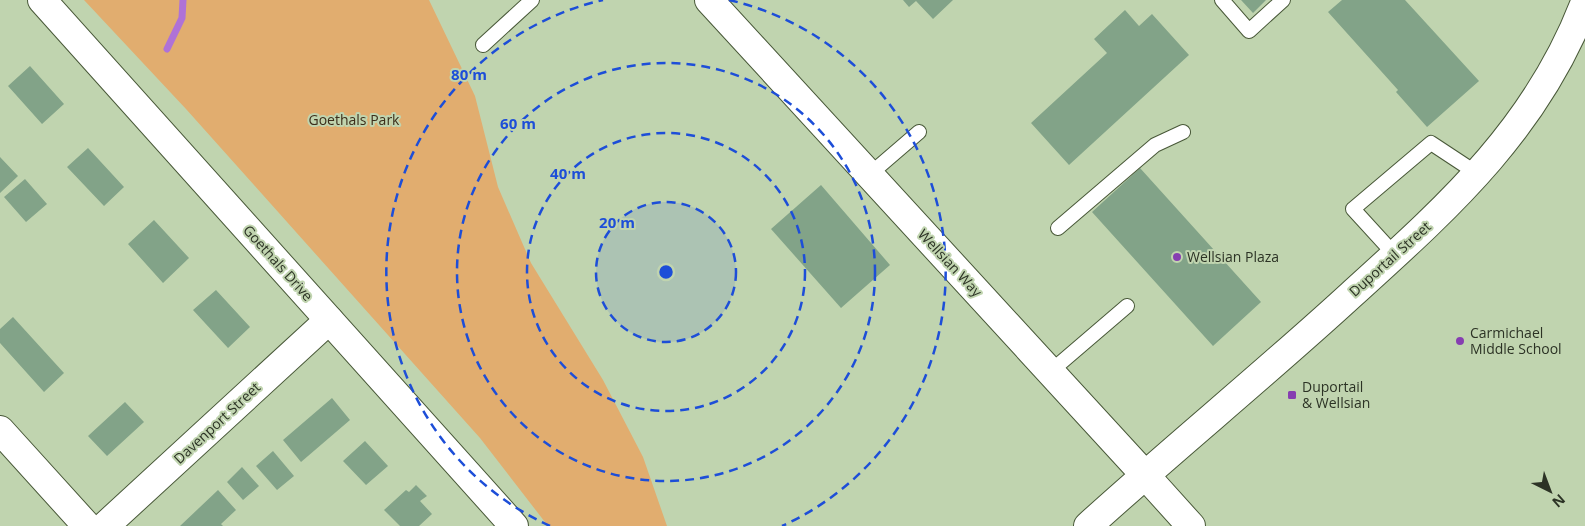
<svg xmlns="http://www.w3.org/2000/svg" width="1585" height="526" font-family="'Open Sans',sans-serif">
  <rect width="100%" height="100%" fill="#c0d4af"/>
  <path fill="#e1ad6f" d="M84,0h345l46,96 23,91 33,76 72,117 40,77 24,69h-119l-68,-88 -294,-329z"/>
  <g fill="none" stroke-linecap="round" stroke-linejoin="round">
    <path stroke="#af72d7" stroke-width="7" d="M167,49l15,-31 1,-18"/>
  </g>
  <path fill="#82a388" d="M903,0h50l-20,19 -17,-18 -7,6z
    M1241,0h25l-13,13z
    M1342,0h63l74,81 -52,46 -31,-35 2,-2 -70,-78z
    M1125,10l14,16 13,-12 37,41 -120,110 -38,-42 76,-70 -13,-14z
    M30,66l34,38 -22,20 -34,-38z
    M88,148l36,39 -20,19 -37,-39z
    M0,157l18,19 -18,17z
    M1140,168l121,134 -48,44 -121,-134z
    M25,179l22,25 -21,18 -22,-25z
    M821,185l69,80 -49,43 -70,-79z
    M154,220l35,38 -26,25 -35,-39z
    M216,290l34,37 -22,21 -35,-38z
    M13,317l51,56 -20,19 -44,-49v-14z
    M332,398l18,22 -49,42 -18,-22z
    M125,402l19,20 -37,34 -19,-20z
    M365,441l23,25 -22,19 -23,-24z
    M273,451l21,25 -17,14 -21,-24z
    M242,467l17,19 -16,14 -16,-18z
    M416,485l11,11 -7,5 12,13 -13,12h-19l-16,-16 22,-20 3,2z
    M218,490l18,20 -15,14 2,2h-43z"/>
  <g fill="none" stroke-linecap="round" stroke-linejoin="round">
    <g stroke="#485838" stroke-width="16">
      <path id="service" d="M1222,0l27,31 34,-31
        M483,45l49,-45
        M869,175l50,-43
        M1058,228l97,-83 28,-13
        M1395,255l-42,-46 78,-66 47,31
        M1050,372l77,-66"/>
    </g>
    <g stroke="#485838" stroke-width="30">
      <path id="minor" d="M0,430l87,96
        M105,526l224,-206"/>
    </g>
    <g stroke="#485838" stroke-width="30">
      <path id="tertiary" d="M42,0l472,526
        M1145,475l46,51"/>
    </g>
    <g stroke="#485838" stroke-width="30">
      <path id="secondary" d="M709,0l436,475
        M1088,526c87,-79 178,-153 264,-232 97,-88 185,-166 233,-292"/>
    </g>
    <use href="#service" stroke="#fff" stroke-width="14"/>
    <use href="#minor" stroke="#fff" stroke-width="28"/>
    <use href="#tertiary" stroke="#fff" stroke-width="28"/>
    <use href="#secondary" stroke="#fff" stroke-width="28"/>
  </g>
  <circle cx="666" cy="272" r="70" fill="#1d4ed8" fill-opacity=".12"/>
  <g fill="none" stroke="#1d4ed8" stroke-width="2.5" stroke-dasharray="9 6">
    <circle cx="666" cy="272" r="70"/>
    <circle cx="666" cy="272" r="139"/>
    <circle cx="666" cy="272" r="209"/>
    <path d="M550 526A279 279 0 0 1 603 0M729 0A279 279 0 0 1 782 526"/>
  </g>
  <g fill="#863eb1" stroke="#c0d4af" stroke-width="2">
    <circle cx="1177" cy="257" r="5"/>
    <circle cx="1460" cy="341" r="5"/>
    <rect x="1287" y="390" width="10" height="10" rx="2.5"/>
  </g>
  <g text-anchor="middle" stroke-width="4" stroke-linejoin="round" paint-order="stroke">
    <g font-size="14" fill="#3c2d1a" stroke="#c0d4af">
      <text x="354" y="125">Goethals Park</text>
    </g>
    <g font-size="14" fill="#2c3325" stroke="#c0d4af" text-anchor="start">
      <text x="1187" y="262">Wellsian Plaza</text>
      <text x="1470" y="338">Carmichael<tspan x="1470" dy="16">Middle School</tspan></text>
      <text x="1302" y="392">Duportail<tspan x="1302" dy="16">&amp; Wellsian</tspan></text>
    </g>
    <g font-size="14" fill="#2c3325" stroke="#c0d4af">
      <text transform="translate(1390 259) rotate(-42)" y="5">Duportail Street</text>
      <text transform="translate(278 263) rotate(48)" y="5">Goethals Drive</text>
      <text transform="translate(950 263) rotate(47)" y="5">Wellsian Way</text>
      <text transform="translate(217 423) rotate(-43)" y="5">Davenport Street</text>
    </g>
  </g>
  <circle cx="666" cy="272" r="8" fill="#1d4ed8" stroke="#c0d4af" stroke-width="2.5"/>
  <g font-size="15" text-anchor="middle" font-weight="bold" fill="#1d4ed8" stroke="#c0d4af" stroke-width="4" stroke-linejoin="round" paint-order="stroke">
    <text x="469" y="80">80 m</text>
    <text x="518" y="129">60 m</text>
    <text x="568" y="179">40 m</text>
    <text x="617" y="228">20 m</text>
  </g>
  <g transform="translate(1550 491) rotate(138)" stroke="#c0d4af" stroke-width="4" paint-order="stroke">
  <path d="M0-4L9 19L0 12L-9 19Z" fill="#2c3325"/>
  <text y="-8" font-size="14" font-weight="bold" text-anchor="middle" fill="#2c3325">N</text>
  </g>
</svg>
